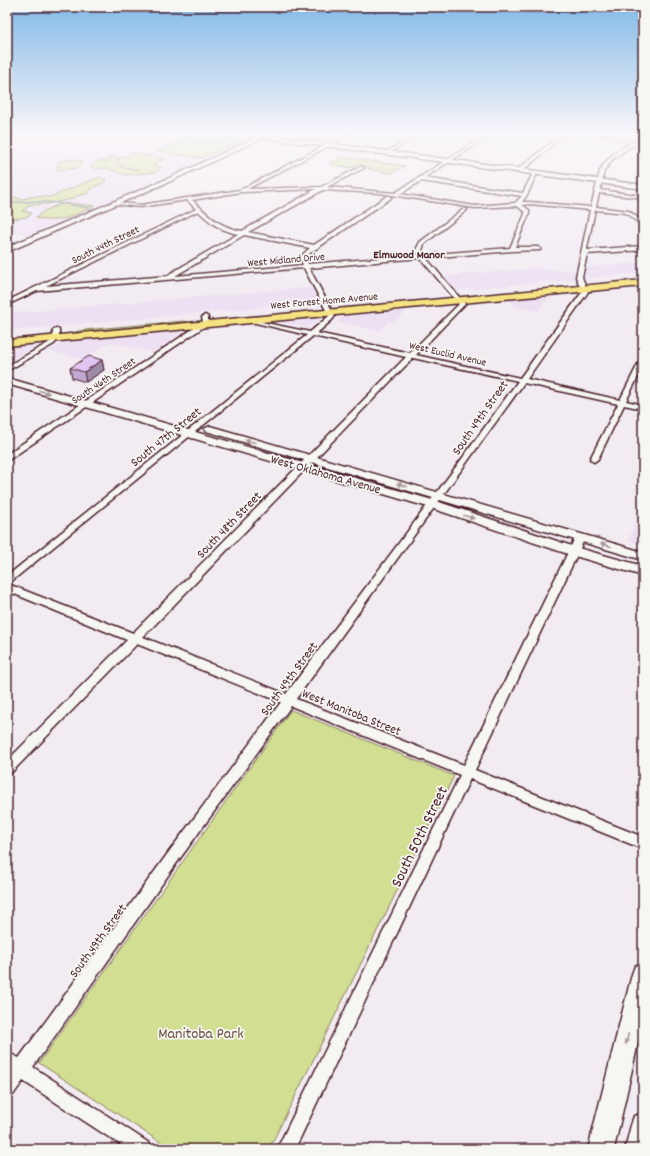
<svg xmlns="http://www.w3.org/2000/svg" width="650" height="1156" font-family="Dekko,sans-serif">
  <rect width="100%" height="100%" fill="#f2ecf2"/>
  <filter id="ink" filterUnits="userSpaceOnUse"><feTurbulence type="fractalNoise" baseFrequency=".025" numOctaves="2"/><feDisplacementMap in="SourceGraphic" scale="8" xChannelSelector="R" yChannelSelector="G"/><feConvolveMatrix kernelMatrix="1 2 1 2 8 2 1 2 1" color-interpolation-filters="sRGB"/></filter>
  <g filter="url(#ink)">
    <path fill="#ede0f2" d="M7,135h234l15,3 -223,97 -26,-5z
      M643,262v11l-197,18 -12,-14 102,-9 40,3 1,-3z
      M313,287l6,12v3l-312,29v-19l5,1z
      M551,295l-13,16 -23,-5 -7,-7z
      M409,309l-14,13h-6l-10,9 -43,-9 9,-7z
      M321,318l-13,10 -28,-6z
      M186,330l-33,23 -43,-11 -28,17 -33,-8 16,-10z
      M40,344l-33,18v-15z
      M640,511l3,1v33l-15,-5z"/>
    <path fill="#d2de91" stroke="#8e7e5e" d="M196,135h17l31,5 -44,18 -44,-7z
      M133,153l33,6 -14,6 9,2 -4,5 -32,3 -19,-7 -11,1 -4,-3 6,-5h12l1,-1 -3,-2 1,-1h12l-4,5 7,6 16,2 -14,-3 -7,-4 1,-4z
      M342,157l63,9 -14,7 -23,-4 2,-1c-5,-2 -12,-4 -18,0l-23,-4z
      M70,159l13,2 -6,7 -12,2 -8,-1 2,-7z
      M99,177l7,3 -4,4 -8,3 -7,7 -10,2 -4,3 -26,5 -19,1 -2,4 -4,2 10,2c-6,6 -17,6 -25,5v-22l15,3 14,-3 14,1z
      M68,203l26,3c-20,10 -36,18 -58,12 6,-8 23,-14 32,-15z
      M183,321l5,1 -51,6 -69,6 15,-4z
      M291,710l163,66 -185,373h-98l-132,-86z"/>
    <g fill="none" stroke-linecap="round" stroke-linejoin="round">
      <path stroke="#70809c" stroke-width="1.5" d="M7,203c28,-4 55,0 82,5"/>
      <g stroke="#4a1f2b" stroke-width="3">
        <path id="street" d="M345,135h5l-103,54 74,-2 41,-21 2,2 -37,19 68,6 91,-58h5l-67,43 99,15 10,-20 2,-1 2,1 -10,22 -5,7h8l61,5 9,-36c7,-13 17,-22 31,-27l-29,-9h7l34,10v2l-8,-2 -5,2 -17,12 -9,12 -4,19 43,6v2l-44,-5 -3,14 33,4 14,11v4l-17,-13 -31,-3 -8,38v2l56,-4v4l-56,4 -5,23 6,15 -61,87 93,21 20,-40 3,-2v9l-17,34 17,4v4l-19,-4 -26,54 -4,3 -4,-3 28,-55 -94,-21 -228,316 168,66 111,-227 2,-2h6l2,2 -110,232 168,67v12l-173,-70 -175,370h-18l183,-374 -169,-69 -110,151 -148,210 116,76 3,6h-25l-104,-68 -10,14 -6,3v-23l2,-4 -2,-1v-18l12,6 152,-209 110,-147 -144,-58 -126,129 -4,1v-13l120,-121 -120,-49v-15l300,-241 -60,-14v-2l63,13 19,-16 -25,-48 -267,23 -30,14v-4l189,-92 -9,-9 -47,7 -26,-3 -2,-2 28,3 100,-15zM421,181l101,15 -7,7 -40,3 -75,-12zM316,189l-74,42c-25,-5 -32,-15 -50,-31l49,-8zM323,190l56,3 96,15 42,-2 8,6v2l-15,34 -86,7 -2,-5 2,-6 43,-34 -2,-2 -45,34 -4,8 2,5 -110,9 -2,-7 4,-4 81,-55v-2h-4l-73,49 -66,-13zM530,204l60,6 -14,67 6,15 -62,86 -104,-23 49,-51 -39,-46 86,-7 28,-1 1,-1 -3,-2h-23l14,-33v-4l-7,-5zM198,211c14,13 22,19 40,23l-67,39 -3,3 -122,10zM244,235l66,13 -10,9 3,8 -128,11zM420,258l39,46 -49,49 -93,-20 15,-13 3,-4 -26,-48zM313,336l93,21 -273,276 -125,-49zM413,358l105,23 -57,79 -175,234 -143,-57z
          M415,135h5l-33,19 -3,-1z
          M564,135h5l-14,8 -34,29h-4v-2l36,-29z
          M205,315l3,2v7l-201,137v-7l196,-132 -1,-5z
          M56,328l3,2v8l-5,6 -47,27v-5l43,-24 3,-4v-8z"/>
      </g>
      <g stroke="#4a1f2b" stroke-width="3">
        <path id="secondary" d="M248,135h18l377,50v4l-380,-51 -90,42 -166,72v-5l162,-69 88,-41z
          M7,378l429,123 142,47 65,18v10l-75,-22 -140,-47 -421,-123z
          M210,426l433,126v8l-437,-129 -2,-2z
          M643,963v58l-29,128h-26l44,-175 3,-8z
          M643,1113v36h-18l6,-24 3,-9z"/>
      </g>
      <g stroke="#4a1f2b" stroke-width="3">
        <path id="primary" d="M643,280v6l-636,60v-6z"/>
      </g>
      <use href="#street" fill="#f6f6f2" fill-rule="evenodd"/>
      <use href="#secondary" fill="#f6f6f2" fill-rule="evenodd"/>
      <use href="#primary" fill="#f5e382" fill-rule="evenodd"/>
    </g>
    <path fill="#c2a9d1" stroke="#4a1f2b" d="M102,360l2,10 -18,12 -14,-4 -2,-10z"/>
    <path fill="#9e8aaa" stroke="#4a1f2b" d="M102,360l2,10 -18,12 -2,-10z"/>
    <path fill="#e1c5f3" stroke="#4a1f2b" d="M89,356l13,4 -18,12 -14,-4z"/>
    <defs><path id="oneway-solid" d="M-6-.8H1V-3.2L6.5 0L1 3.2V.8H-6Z"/></defs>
    <g fill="#a99598">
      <use href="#oneway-solid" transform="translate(44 392) rotate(16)"/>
      <use href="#oneway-solid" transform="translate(250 441) rotate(-164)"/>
      <use href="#oneway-solid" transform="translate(402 485) rotate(-163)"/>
      <use href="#oneway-solid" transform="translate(469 517) rotate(18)"/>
      <use href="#oneway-solid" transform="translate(606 545) rotate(-164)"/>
      <use href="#oneway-solid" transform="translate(627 1039) rotate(104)"/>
    </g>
  </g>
  <linearGradient id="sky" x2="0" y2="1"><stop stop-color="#82b9e8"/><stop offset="0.45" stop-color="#f9f6f9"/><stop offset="1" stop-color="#f9f6f9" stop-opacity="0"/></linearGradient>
  <rect width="650" height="297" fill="url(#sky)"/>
  <g text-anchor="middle" stroke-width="3.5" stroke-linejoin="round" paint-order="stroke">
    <g font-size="11" fill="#4a1f2b" stroke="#f6f6f2">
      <text transform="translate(105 244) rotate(-26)" y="4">South 44th Street</text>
      <text transform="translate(286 259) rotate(-5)" y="4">West Midland Drive</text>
      <text transform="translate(324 300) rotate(-5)" y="4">West Forest Home Avenue</text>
      <text transform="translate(448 353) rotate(13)" y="4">West Euclid Avenue</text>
      <text transform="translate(103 380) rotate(-34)" y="4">South 46th Street</text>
    </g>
    <g font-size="12" font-weight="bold" fill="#4a1f2b" stroke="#f6f6f2">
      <text x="409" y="258">Elmwood Manor</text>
    </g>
    <g font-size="13" fill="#4a1f2b" stroke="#f6f6f2">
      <text transform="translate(479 417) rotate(-55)" y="5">South 49th Street</text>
      <text transform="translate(165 436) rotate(-39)" y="5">South 47th Street</text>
      <text transform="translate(326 473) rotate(16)" y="5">West Oklahoma Avenue</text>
      <text transform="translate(228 524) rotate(-46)" y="5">South 48th Street</text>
      <text transform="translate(288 678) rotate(-54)" y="5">South 49th Street</text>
      <text transform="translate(352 711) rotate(22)" y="5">West Manitoba Street</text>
      <text transform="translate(97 940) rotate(-54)" y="5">South 49th Street</text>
    </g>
    <g font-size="16" fill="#4a1f2b" stroke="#f6f6f2">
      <text transform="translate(418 836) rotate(-64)" y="6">South 50th Street</text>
    </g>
    <g font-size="16" fill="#6c4f44" stroke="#f6f6f2">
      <text x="201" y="1038">Manitoba Park</text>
    </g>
  </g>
  <rect width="650" height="1156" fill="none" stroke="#f6f6f2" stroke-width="24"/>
  <rect x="12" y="12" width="626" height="1132" fill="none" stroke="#4a1f2b" stroke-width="1.5" filter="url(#ink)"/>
</svg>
